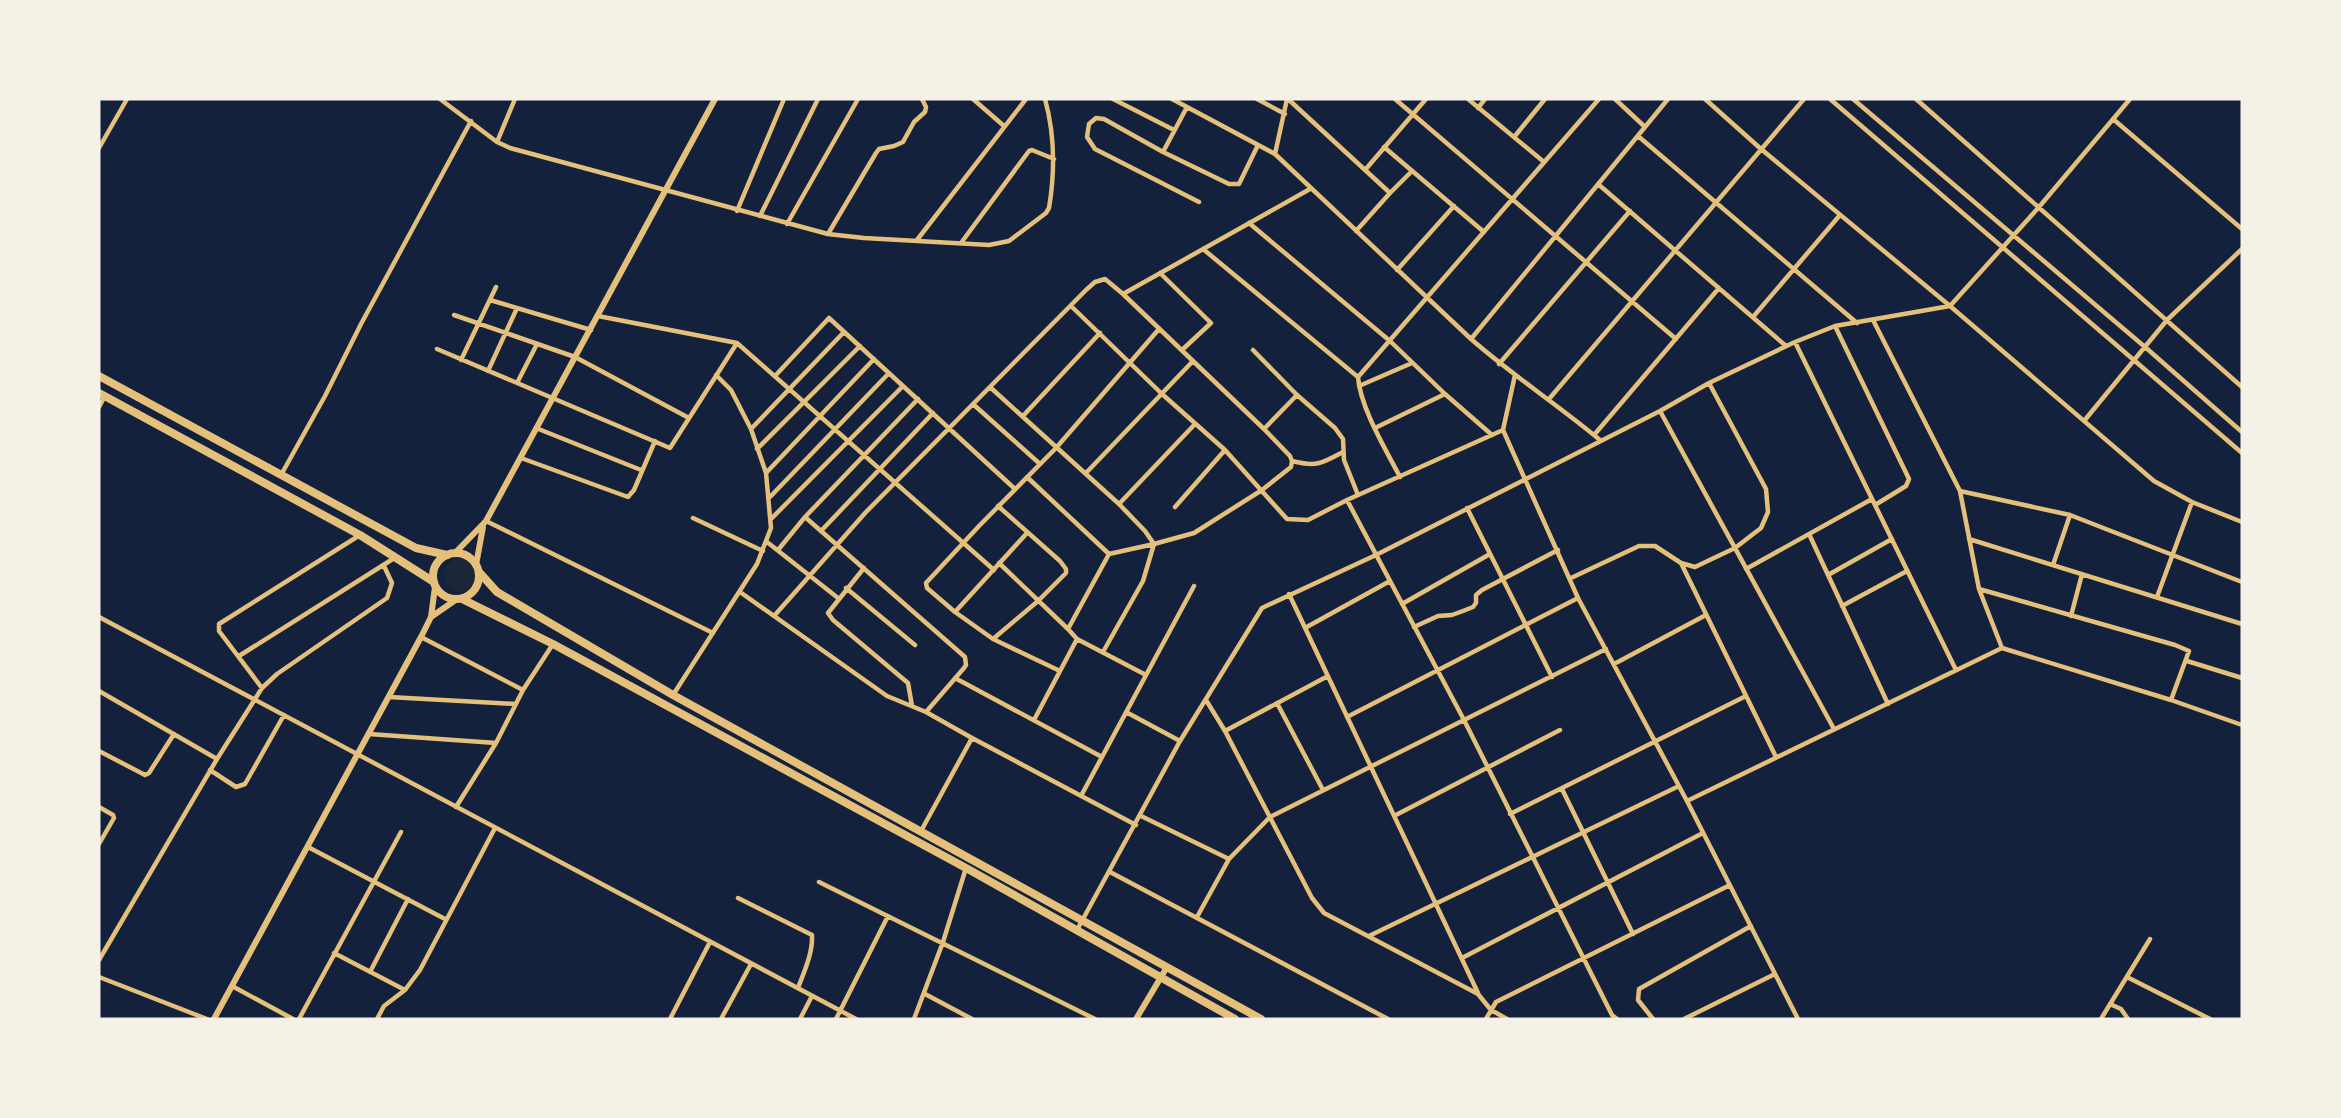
<svg xmlns="http://www.w3.org/2000/svg" width="2341" height="1118" font-family="Barlow,sans-serif">
  <rect width="100%" height="100%" fill="#14213d"/>
  <path fill="#1d2539" d="M444 575a17 17 0 1 1 34 0a17 17 0 1 1-34 0Z"/>
  <g fill="none" stroke-linecap="round" stroke-linejoin="round">
    <path stroke="#e5c07b" stroke-width="4.5" d="M440,99l57,43 13,6 318,86 36,4 125,7 20,-4 37,-28 3,-5c6,-36 6,-73 -4,-109
      M973,99l31,27
      M1113,99l61,31
      M1172,99l103,55
      M1257,99l28,15
      M1287,99l-12,55 196,185c41,36 87,66 129,101
      M1288,99l102,94 -34,38
      M1395,99l281,240
      M1468,99l76,63
      M1615,99l30,28
      M1705,99l56,50 189,157 204,175 38,21 50,20
      M1830,99l412,354
      M1853,99l292,248 97,85
      M1916,99l326,288
      M1478,108l7,-9
      M2113,119l129,110
      M1515,136l30,-37
      M1638,136l219,187
      M497,142l18,-43
      M1384,147l100,85
      M99,148l28,-49
      M1163,152l24,-45
      M1365,170l61,-71
      M1598,184l188,162
      M1390,193l22,-22
      M1199,202l-104,-53 -8,-12 2,-13 7,-6 8,1 59,33 66,32h10l19,-39
      M737,211l47,-112
      M760,216l58,-117
      M1249,223l141,118 55,53 47,41
      M787,224l71,-125
      M828,234l48,-81 3,-4 15,-3 9,-4 11,-20 11,-10 1,-5 -4,-8
      M917,240l109,-141
      M961,243l68,-92 3,-1 22,9
      M1203,249l155,128c2,30 28,73 42,100
      M1397,270l57,-64
      M1160,273l51,50 -29,27
      M1123,294l187,-105
      M490,300l101,30
      M1071,306l91,88 63,56 62,69 21,1 39,-20 156,-70
      M454,315l121,42 114,61
      M598,316l139,27 257,227
      M1753,317l87,-102
      M1873,320l87,171 19,98 23,59
      M1835,326l74,153 -3,7 -31,19
      M1471,339l197,-240
      M1795,342l161,328
      M437,349l233,99 67,-105
      M1253,350l44,45 38,33 8,11 1,21 14,35
      M461,360l35,-73
      M1499,364l131,-153
      M488,371l29,-63
      M1515,375l-12,55 75,168 109,203 111,218
      M775,376l54,-58 186,171
      M1358,377l241,-278
      M517,383l20,-39
      M1359,386l53,-23
      M1549,399l255,-300
      M974,405l66,59
      M99,407l6,-11
      M1660,411l174,318
      M1023,416l77,-83
      M2084,421l83,-101 75,-71
      M536,428l105,42
      M1375,428l70,-34
      M751,429l93,-97
      M1264,429l33,-34
      M1594,435l125,-147
      M757,449l103,-103
      M521,458l107,39 6,-7 21,-49
      M1292,461c24,6 29,3 51,-9
      M766,473l108,-114
      M1086,473l107,-112
      M281,475l44,-79 36,-72 110,-203
      M1027,477l82,77
      M1960,491l110,24 172,67
      M770,497l119,-124
      M1347,500l117,220 148,295 5,4
      M1119,504l76,-80
      M998,506l62,55 6,8v4l-28,28 -45,38 67,32
      M1175,507l50,-57
      M1467,508l85,169
      M805,517l160,140 1,8 -2,3 -38,44
      M693,518l70,33
      M771,519l132,-133
      M486,521l227,112
      M821,531l112,-118
      M1809,534l79,170
      M1969,539l273,85
      M767,542l71,56
      M778,550l27,-33 113,-118
      M1109,554l-41,75 9,10 69,36
      M999,563l69,66
      M1681,563l95,194
      M2053,565l17,-50
      M864,568l-36,45 5,7 75,63 4,23
      M1746,569l126,-70
      M1828,575l64,-36
      M1571,578l68,-32h16l26,17 14,4 40,-19 26,-20 7,-16 -2,-23 -57,-106
      M846,588l69,57
      M1979,589l196,56 14,6 -18,49
      M740,592l147,104 39,16 46,26 -51,93
      M1289,594l189,399
      M2157,597l35,-95
      M1402,604l88,-50
      M1842,606l65,-35
      M955,612l72,-79
      M774,616l92,-104 220,-222 9,-8 10,-3 18,15 141,135 26,27 2,5 -1,6 -29,23 -68,43 -40,11 -9,-13 -26,-27 -128,-116
      M2071,616l11,-42
      M99,617l757,402
      M1414,627l24,-11 14,-1 11,-4 10,-4 3,-4v-8l6,-5 76,-40
      M1305,628l85,-47
      M421,637l102,53
      M993,639l-38,-27 -28,-24 -1,-5 53,-57 77,-78 103,-119
      M1103,652l40,-71 11,-37 -45,10
      M239,656l157,-99
      M2187,661l55,17
      M1614,664l92,-49
      M955,678l147,79
      M262,688l-43,-57v-7l141,-89
      M99,691l118,68
      M673,695l84,-131 14,-36 -5,-55 -15,-44 -20,-39 -15,-15
      M389,697l127,7
      M1206,700l19,31 87,167 12,15 154,81 13,16 16,9
      M1277,703l46,87
      M1126,712l54,29
      M1347,717l231,-119
      M1034,720l43,-81
      M1225,731l103,-55
      M369,734l127,9
      M972,738l164,87
      M99,751l46,24 4,-2 25,-39
      M210,770l26,17 9,-3 39,-69
      M1562,789l71,145
      M1081,796l113,-210
      M1687,801l315,-153 169,52 71,25
      M99,807l14,8 1,3 -15,26
      M456,807l40,-64 27,-53 30,-46
      M1510,814l236,-118
      M1141,816l88,43
      M1394,816l166,-86
      M308,847l137,72
      M1110,872l278,147
      M819,882l276,137
      M738,898l74,37c1,18 -8,37 -14,53
      M1197,917l32,-58 41,-42 336,-168
      M1077,930l103,-189 82,-133 114,-53 284,-144 49,-28 86,-41 40,-16 115,-20 89,-99 91,-108
      M1369,936l310,-150
      M334,953l71,37
      M1462,958l241,-125
      M99,960l118,-201 45,-71 15,-14 110,-76 5,-15 -8,-17
      M370,972l38,-73
      M99,977l108,42
      M2127,977l83,42
      M232,986l61,33
      M925,994l47,25
      M2110,1004l11,5 7,10
      M299,1019l102,-187
      M377,1019l7,-13 21,-16 15,-20 75,-142
      M670,1019l40,-77
      M721,1019l30,-55
      M800,1019l12,-23
      M836,1019l52,-103
      M914,1019l29,-77 23,-74
      M1486,1019l10,-17 234,-117
      M1653,1019l-15,-19 1,-11 112,-63
      M1684,1019l91,-45
      M2101,1019l49,-80"/>
    <path stroke="#e5c07b" stroke-width="6" d="M455,553l31,-32 229,-422
      M476,565l7,-38
      M431,617l26,-18
      M214,1019l207,-382 10,-20 4,-30
      M1136,1019l31,-52"/>
    <path stroke="#e5c07b" stroke-width="8" d="M99,376l317,172 31,7
      M99,393l261,142 74,47
      M433 576a23 23 0 1 1 46 0a23 23 0 1 1-46 0Z
      M479,572l18,20 176,103 588,324
      M462,599l91,45 413,224 269,151"/>
  </g>
  <rect width="2341" height="1118" fill="none" stroke="#f6f1e7" stroke-width="201"/>
</svg>
